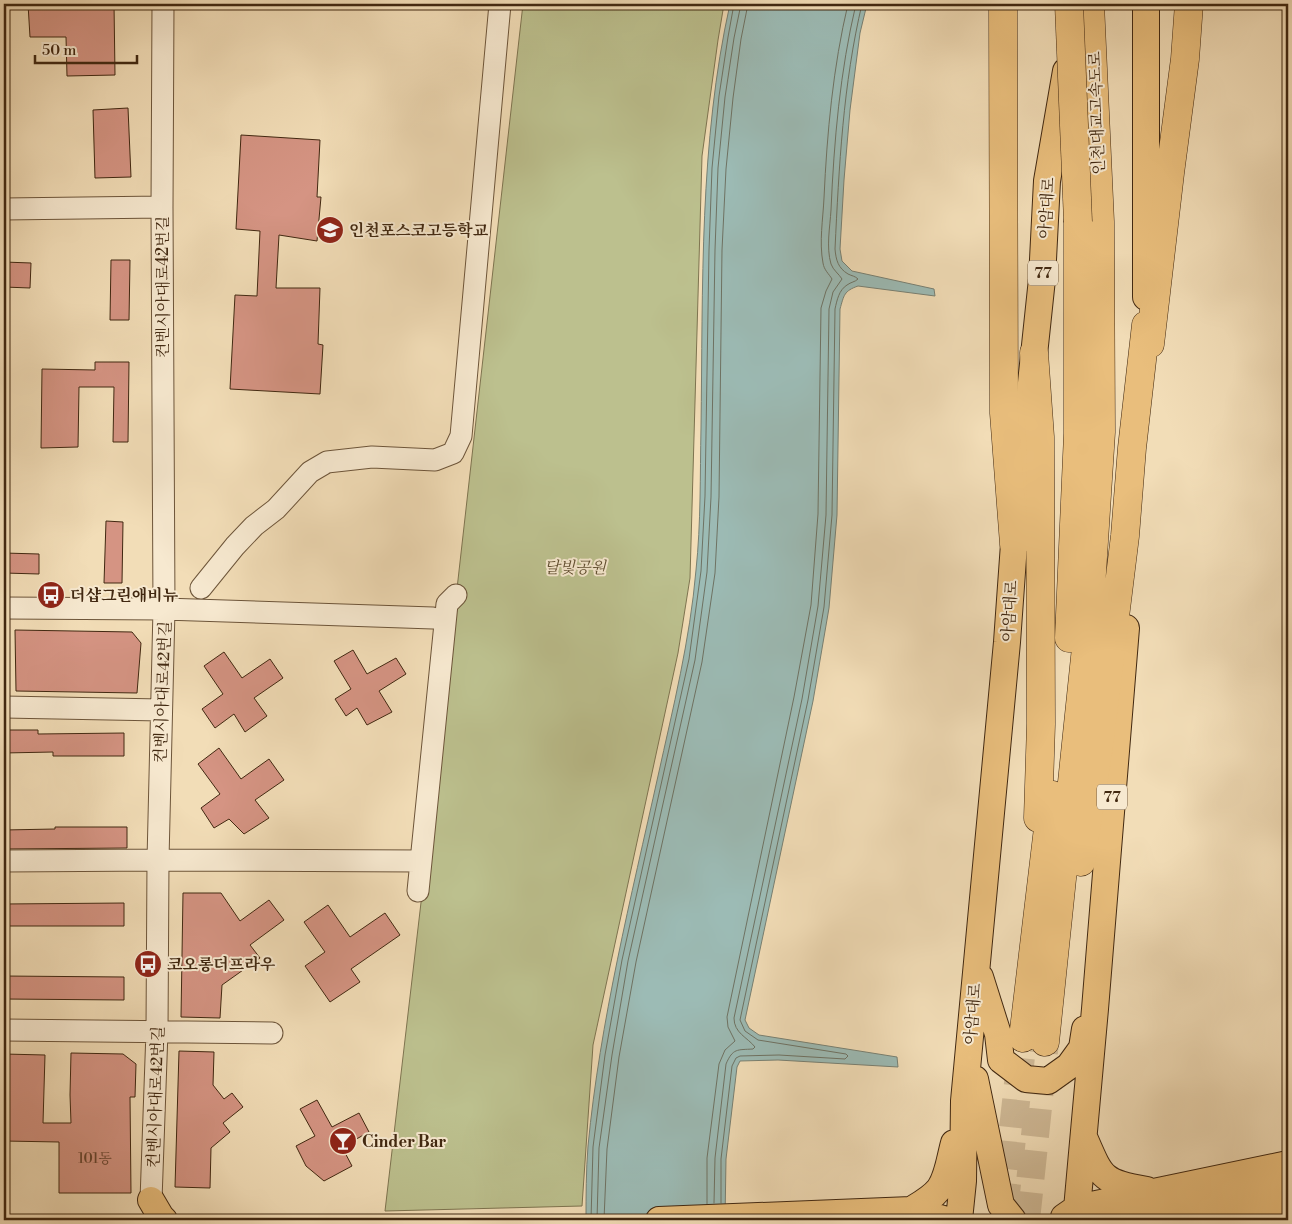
<svg xmlns="http://www.w3.org/2000/svg" width="1292" height="1224" font-family="'Libre Bodoni','Noto Serif KR',serif">
  <rect width="100%" height="100%" fill="#f2ddb7"/>
  <filter id="stains"><feTurbulence type="fractalNoise" baseFrequency=".004" numOctaves="4"/><feColorMatrix values="0 0 0 0 .2 0 0 0 0 .09 0 0 0 0 .02 0 0 0 .5 -.17"/></filter>
  <radialGradient id="worn" r=".72"><stop offset=".6" stop-color="#630" stop-opacity="0"/><stop offset="1" stop-color="#630" stop-opacity=".3"/></radialGradient>
  <path fill="#bcc08e" stroke="#7e7450" d="M523,4h201l-6,36 -16,116 -12,422 -12,75 -85,392 -11,161 -197,5 53,-454z"/>
  <path fill="#9cbbb5" stroke="#788073" d="M730,4h137l-7,29 -10,77 -6,70 -4,69 2,12 10,10 82,18 1,7 -77,-10c-14,5 -14,9 -18,23l-3,206 -8,93 -16,93 -68,319 4,8 10,7 138,22 1,10 -120,-7 -38,1 -3,6 -11,92 -1,61h-139c0,-24 0,-49 2,-74 12,-125 43,-248 70,-370 15,-68 32,-136 38,-206 5,-47 4,-95 5,-142 2,-141 -2,-285 29,-424z"/>
  <g fill="none" stroke-linecap="round" stroke-linejoin="round">
    <path stroke="#6e7263" stroke-width="1" d="M714,1203l1,-45 11,-94c7,-16 11,-14 27,-15l2,-2c-8,-10 -21,-14 -21,-29l68,-319 16,-93 8,-91 3,-206 4,-17 9,-13c-3,-5 -9,-9 -11,-15 -5,-17 -1,-37 0,-54 3,-69 9,-139 25,-206
      M721,1203v-44l11,-93 4,-8 4,-2 39,-1 66,4 3,-3 -2,-2 -88,-14 -13,-9 -5,-11 68,-320 16,-93 8,-92 3,-206c2,-9 4,-19 12,-24 4,-3 8,-3 11,-6 -3,-3 -6,-3 -10,-5 -10,-6 -12,-14 -13,-25 4,-82 8,-165 27,-245
      M707,1204v-46l12,-94 6,-14 10,-9 -7,-14 -1,-10 67,-320 17,-92 7,-91 3,-206 5,-17 6,-12c-3,-5 -8,-9 -9,-16 -4,-21 0,-44 1,-65 3,-65 9,-131 24,-194
      M591,1220l2,-73 12,-92 17,-95 67,-301 12,-88 4,-75 4,-246 3,-82 7,-72 9,-59 6,-33
      M597,1220l2,-72 13,-93 16,-94 67,-301 12,-88 4,-75 4,-247 3,-82 7,-71 9,-59 7,-34
      M604,1220l3,-71 12,-92 17,-95 66,-300 13,-89 4,-76 3,-247 4,-81 7,-71 8,-59 7,-35"/>
  </g>
  <path fill="#d59483" stroke="#412811" d="M28,4h86l1,71 -48,1 -1,-39h-36z
    M128,108l3,69 -36,1 -2,-68z
    M241,135l79,5 -3,57h4l-4,44 -38,-6 -3,53h44l-2,56 5,1 -3,49 -90,-5 5,-94 22,1 3,-65 -24,-2z
    M111,260h19l-1,60h-19z
    M4,262l27,1 -1,25 -26,-1z
    M95,362h34l-1,80h-15l1,-55h-35l-1,60 -37,1 1,-79 53,1z
    M106,521l17,1 -1,61h-18z
    M4,553l35,1v20l-35,-1z
    M15,630l117,2 9,11 -4,50 -121,-2z
    M353,650l14,24 29,-16 10,16 -27,17 13,21 -25,13 -10,-17 -11,8 -11,-17 16,-10 -17,-28z
    M224,652l18,26 28,-19 13,19 -29,20 13,18 -22,16 -11,-18 -19,14 -13,-19 21,-15 -19,-28z
    M4,730h34v4l86,-1v23h-71v-4l-49,1z
    M219,748l22,31 28,-20 15,21 -29,20 14,18 -25,16 -15,-15 -15,9 -13,-20 19,-14 -22,-30z
    M55,827h72v21l-123,1v-19l51,-1z
    M183,893h38l19,28 29,-21 15,20 -34,25 10,13 -38,27 -2,33 -39,-1z
    M124,903v23h-120v-22z
    M328,905l22,32 35,-24 15,22 -49,34 9,13 -30,20 -25,-36 20,-14 -21,-30z
    M4,976l120,1v23l-120,-1z
    M179,1051l35,1 -1,33 11,14 8,-6 11,14 -20,16 7,9 -19,16 -1,40 -35,-1z
    M71,1053l52,1 13,10 -1,33h-5l1,96h-72v-51l-55,-1v-87l41,1 -2,68h28l-1,-28z
    M317,1100l15,27 27,-14 10,19 -27,15 10,19 -28,15 -18,-15 -10,-20 19,-10 -15,-27z"/>
  <g fill="none" stroke-linecap="round" stroke-linejoin="round">
    <path stroke="#cfb996" stroke-width="28" stroke-dasharray="28 14" stroke-linecap="butt" d="M1004,1211l19,-173
      M1026,1220l19,-178"/>
    <g stroke="#6d553a" stroke-width="23">
      <path id="minor" d="M4,209l158,-2
        M201,588l34,-42 19,-20 22,-17 34,-37 17,-10 45,-5 63,3 18,-7 8,-17 39,-432
        M4,608l160,1 269,9
        M4,707l157,3
        M4,861l154,-1 263,1
        M418,891l29,-287 9,-9
        M4,1030l268,3
        M151,1200l6,-169 1,-171 6,-251 -2,-402 1,-203"/>
    </g>
    <g stroke="#412811" stroke-width="28">
      <path id="major" d="M1146,297v-293
        M980,977l18,57 3,26 25,19 22,2 21,-15 13,-18 3,-19
        M975,1079l26,126 12,15
        M1084,1137c18,42 18,45 63,53
        M151,1200l10,17 3,3
        M911,1210c10,-6 21,-12 28,-21 9,-12 11,-32 15,-46
        M1064,1217l13,-9 211,-44
        M659,1220l252,-10 36,10
        M959,1220l4,-39 1,-80 43,-459 7,-98 28,-265 5,-98 19,-110
        M1076,1220l19,-211 31,-381
        M1093,1220c66,-7 130,-20 195,-34
        M1218,1220l70,-12"/>
    </g>
    <g stroke="#412811" stroke-width="29">
      <path id="highway" d="M1003,4l1,409 10,131
        M1150,344l20,-171 15,-114 4,-55
        M1034,353l6,84 1,287 -3,94
        M1069,638l9,-204v-212
        M1081,862l18,-116 26,-210 7,-88 14,-123
        M1023,1038l29,-243
        M1045,1042l44,-423 12,-187 -1,-210 -10,-218"/>
    </g>
    <use href="#minor" stroke="#f7e9d0" stroke-width="21"/>
    <use href="#major" stroke="#e9be7c" stroke-width="26"/>
    <use href="#highway" stroke="#e9be7c" stroke-width="28"/>
    <g stroke="#412811" stroke-width="29" stroke-linecap="butt">
      <path id="highway-bridge" d="M1069,4l9,218"/>
    </g>
    <use href="#highway-bridge" stroke="#e9be7c" stroke-width="28"/>
  </g>
  <defs>
    <g id="school-disc" transform="scale(1.4375)"><circle r="9.5" fill="#8f2418" stroke="#f7e9d0"/><path d="M0-5L7-2L0 1L-7-2ZM-4 1L0 2.5L4 1V4Q0 6-4 4Z" fill="#fff"/></g>
    <g id="bus-disc" transform="scale(1.4375)"><circle r="9.5" fill="#8f2418" stroke="#f7e9d0"/><path d="M-5-6H5V4H4V6H2V4H-2V6H-4V4H-5ZM-3.5-4V0h7V-4ZM-3.5 1.2v1.5H-2V1.2ZM2 1.2v1.5H3.5V1.2Z" fill="#fff"/></g>
    <g id="bar-disc" transform="scale(1.4375)"><circle r="9.5" fill="#8f2418" stroke="#f7e9d0"/><path d="M-6-5H6L.8 .8V4.5H3.5V6h-7V4.5H-.8V.8Z" fill="#fff"/></g>
  </defs>
  <g fill-rule="evenodd">
    <use href="#school-disc" x="330" y="230"/>
    <use href="#bus-disc" x="51" y="595"/>
    <use href="#bus-disc" x="148" y="964"/>
    <use href="#bar-disc" x="343" y="1141"/>
  </g>
  <g text-anchor="middle" stroke-width="4" stroke-linejoin="round" paint-order="stroke">
    <g font-size="14" fill="#66432e">
      <text x="95" y="1163">101동</text>
    </g>
    <g fill="#f7e9d0" stroke="#78624a" stroke-width="1">
      <rect x="1028" y="260.5" width="30" height="25" rx="4"/>
      <rect x="1097" y="784.5" width="30" height="25" rx="4"/>
    </g>
    <g font-size="15" font-weight="bold" fill="#412811">
      <text x="1043" y="278">77</text>
      <text x="1112" y="802">77</text>
    </g>
    <g font-size="16" fill="#412811" stroke="#f7e9d0">
      <text transform="translate(1096 113) rotate(-92)" y="6">인천대교고속도로</text>
      <text transform="translate(1046 208) rotate(-86)" y="6">아암대로</text>
      <text transform="translate(162 287) rotate(-90)" y="6">컨벤시아대로42번길</text>
      <text transform="translate(1009 611) rotate(-86)" y="6">아암대로</text>
      <text transform="translate(162 692) rotate(-88)" y="6">컨벤시아대로42번길</text>
      <text transform="translate(972 1014) rotate(-85)" y="6">아암대로</text>
      <text transform="translate(155 1097) rotate(-88)" y="6">컨벤시아대로42번길</text>
    </g>
    <g font-size="16" font-weight="bold" fill="#412811" stroke="#f7e9d0" text-anchor="start">
      <text x="349" y="236">인천포스코고등학교</text>
      <text x="70" y="601">더샵그린애비뉴</text>
      <text x="167" y="970">코오롱더프라우</text>
      <text x="362" y="1147">Cinder Bar</text>
    </g>
    <g font-size="16" font-style="italic" fill="#604e30" stroke="#f7e9d0">
      <text x="575" y="573">달빛공원</text>
    </g>
  </g>
  <rect width="1292" height="1224" fill="none" stroke="#f2ddb7" stroke-width="20"/>
  <rect x="5" y="5" width="1282" height="1214" fill="none" stroke="#412811" stroke-width="2.5"/>
  <rect x="10" y="10" width="1272" height="1204" fill="none" stroke="#412811"/>
  <path d="M35 55v8h102v-8" fill="none" stroke="#412811" stroke-width="2.5"/>
  <text x="42" y="55" font-size="15" fill="#412811" stroke="#f7e9d0" stroke-width="4" paint-order="stroke">50 m</text>
  <rect width="100%" height="100%" filter="url(#stains)"/>
  <rect width="100%" height="100%" fill="url(#worn)"/>
</svg>
